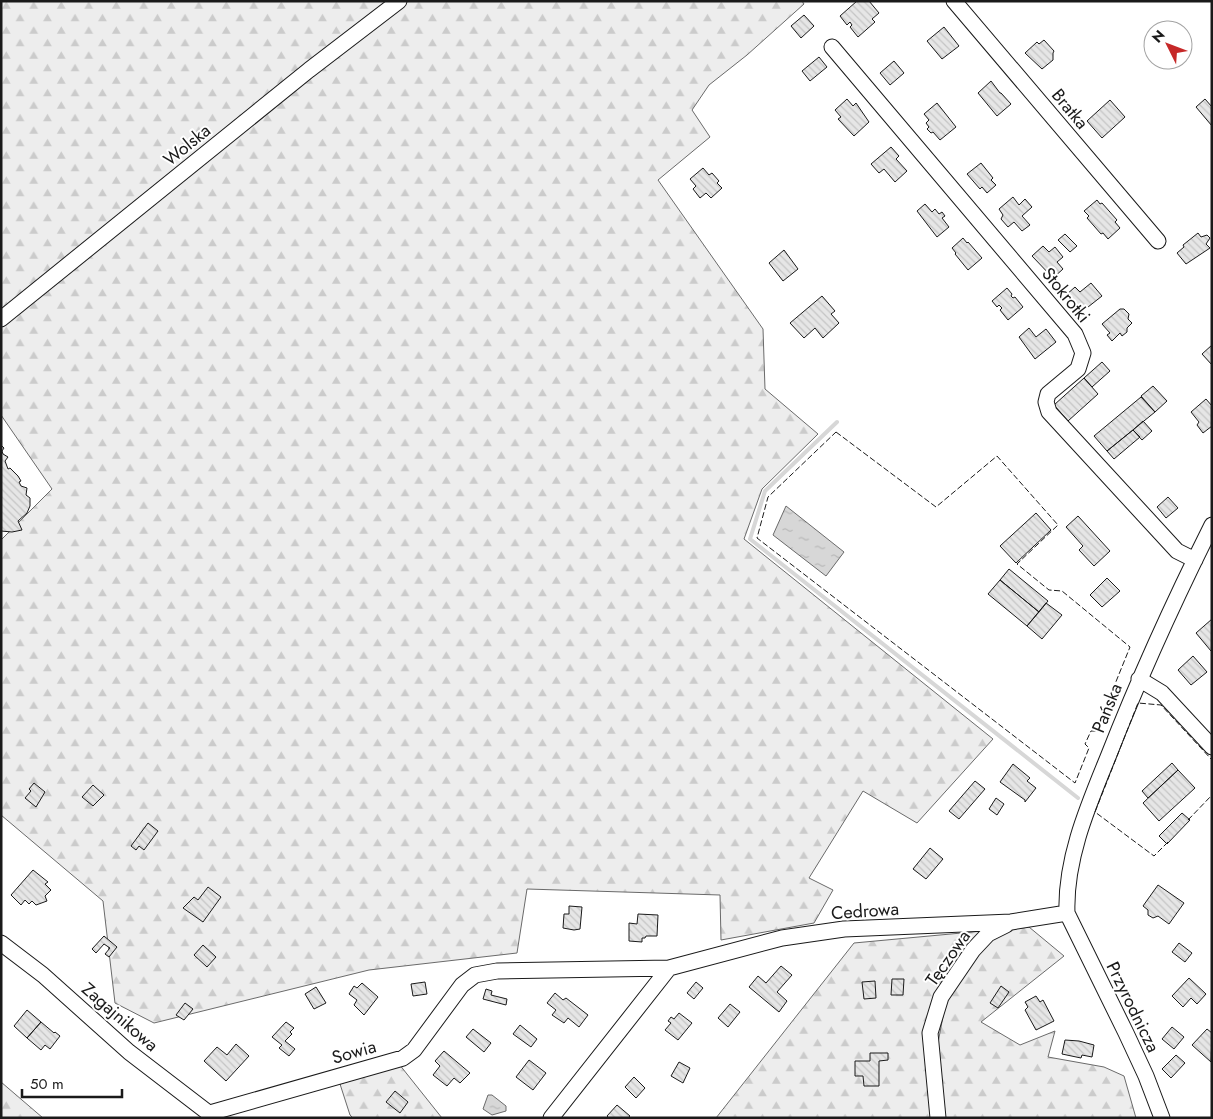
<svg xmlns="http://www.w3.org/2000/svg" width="1213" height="1119" font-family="Jost,sans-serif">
  <defs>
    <pattern id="forest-firs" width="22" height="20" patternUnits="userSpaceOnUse" patternTransform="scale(1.25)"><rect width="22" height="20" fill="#ededed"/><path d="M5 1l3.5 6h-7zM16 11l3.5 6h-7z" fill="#cbcbcb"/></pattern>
    <pattern id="water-ripples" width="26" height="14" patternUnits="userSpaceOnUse" patternTransform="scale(1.25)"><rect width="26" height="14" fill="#d7d7d7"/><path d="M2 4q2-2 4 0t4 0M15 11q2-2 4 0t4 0" fill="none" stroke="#b8b8b8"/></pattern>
    <pattern id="building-back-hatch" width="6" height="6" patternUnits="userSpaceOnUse" patternTransform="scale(1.25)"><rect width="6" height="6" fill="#e6e6e6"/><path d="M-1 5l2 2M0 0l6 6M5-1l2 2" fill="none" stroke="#c5c5c5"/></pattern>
  </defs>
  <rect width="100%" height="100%" fill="#fff"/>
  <path fill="url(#forest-firs)" stroke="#6a6a6a" d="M1,1h801l2,3 -57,51 -38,30 -17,25 18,27 -52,43 105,149 2,60 53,45 -56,55 -18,50 249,200 -76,84 -54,-32 -54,87 24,12 -19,33 -93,17 -1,-45 -193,-6 -10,64 -148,17 -215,53 -39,-20 -12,-102 -102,-86v-275l51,-51 -51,-74z
    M1029,927l35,29 -83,66 39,23 35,-14 -7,26 56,10 20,9 12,42h-193l-5,-75 11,-59 41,-49 16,-5z
    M983,931l-51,71v116h-216l138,-175z
    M399,1064l43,54h-89l-3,-3 -10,-31z
    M1,1082l42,36h-42z"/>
  <path fill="url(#water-ripples)" stroke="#6a6a6a" d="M786,506l58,46 -18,24 -53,-41z
    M488,1095h4l14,11v5l-14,4 -9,-6z"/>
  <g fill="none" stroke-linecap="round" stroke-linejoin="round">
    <path stroke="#d7d7d7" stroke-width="4" d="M837,422l-72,69 -15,48 328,259"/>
  </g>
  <path fill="url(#building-back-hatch)" stroke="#1a1a1a" d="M857,1h12l10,12 -7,6 3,3 -17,15 -8,-10 2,-2 -2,-3 -3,3 -7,-9z
    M804,15l10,11 -13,12 -10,-12z
    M944,27l15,19 -17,13 -15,-18z
    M1044,40l10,11 -1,2v7l-11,9 -17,-16 12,-11 2,2z
    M819,57l8,10 -17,14 -8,-10z
    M894,61l10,12 -14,12 -10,-12z
    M991,81l9,12h1l10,11 -14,12 -19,-23z
    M847,99l6,7 3,-3 13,19 -15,14 -16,-17 3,-2 -6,-7z
    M1205,99l7,8v19l-16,-19z
    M1110,100l15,17 -23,21 -15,-17z
    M937,103l19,24 -16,13 -7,-8 -2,1 -4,-4 2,-2 -3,-4 3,-3 -5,-6z
    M891,147l8,9 -3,3 11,12 -12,11 -11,-13 -5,4 -8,-9z
    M981,163l12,15 -2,2 5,5 -9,8 -5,-6 -2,2 -13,-15z
    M703,168l6,7 3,-2 7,8 -2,2 5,5 -11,10 -5,-5 -6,5 -7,-9 3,-3 -6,-7z
    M1013,197l6,8 6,-6 7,8 -10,9 8,9 -8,6 -8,-9 -6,5 -7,-8 2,-4 -4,-6z
    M1097,200l3,4 2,-1 15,17 -2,2 5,6 -12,11 -5,-6 -2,1 -14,-16 2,-2 -5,-5z
    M925,204l7,8 3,-3 4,5 3,-2 3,4 -3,2 7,9 -12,10 -20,-26z
    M1198,233l3,4 6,-2 3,3 -4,6 4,4 -24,16 -9,-11 7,-6 -1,-2z
    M1065,234l12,12 -7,6 -12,-12z
    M963,238l4,5 1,-1 14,16 -14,12 -13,-16 1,-1 -4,-5z
    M1043,246l6,6 6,-5 8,10 -6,5 6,7 -10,9 -21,-22z
    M784,250l14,19 -15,12 -14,-18z
    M1091,283l11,13 -14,11 -2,-2 -7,6 -13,-16 9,-8 5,5z
    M1007,288l5,6 -1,2 2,2 2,-1 8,10 -15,13 -8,-10 2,-2 -3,-3 -2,2 -5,-6z
    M822,296l13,15 -4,3 8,9 -16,15 -8,-10 -11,10 -14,-15z
    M1120,309h4l5,5 -1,5 4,4 -5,5v4l-5,4 -2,-3 -8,8 -5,-6 3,-2 -8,-9z
    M1029,328l7,9 10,-8 10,13 -21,17 -16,-22z
    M1212,345v20l-10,-11z
    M1102,362l8,9 -18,16 -8,-9z
    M1084,378l14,16 -30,27 -14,-16z
    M1153,386l14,15 -12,11 -14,-16z
    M1141,397l14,15 -48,39 -13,-15z
    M1206,399l6,7v20l-9,7 -6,-8 2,-3 -8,-10z
    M1143,421l9,10 -10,9 -9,-10z
    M1133,430l7,7 -26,22 -7,-8z
    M1,445l3,3 -2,3 1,3 5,3 -3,4 3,8 2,-1 8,8 3,5 -2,1 2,4 6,2 -1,7 4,3v8l-3,7 -9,8 4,9 -10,2 -11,-1z
    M1168,497l10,11 -12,10 -9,-11z
    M1036,513l15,17 -35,33 -16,-17z
    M1078,516l32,35 -16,15 -15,-16 4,-4 -17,-19z
    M1009,569l39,32 -9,11 -39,-32z
    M1107,578l13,13 -18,16 -12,-12z
    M1000,580l39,32 -12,14 -39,-32z
    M1046,603l16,12 -20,24 -15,-13z
    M1212,619v31l-1,1 -15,-18z
    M1193,656l14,16 -16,13 -13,-15z
    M1172,763l6,7 -30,28 -6,-7z
    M1013,764l17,14 -3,3 9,7 -11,14v-2l-25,-18z
    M1178,770l17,18 -36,33 -16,-18z
    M975,781l10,8 -26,30 -10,-8z
    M34,783l11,9 -9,15 -11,-9 6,-7 -2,-2z
    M93,785l11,10 -11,11 -11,-9z
    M996,798l8,6 -7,11 -8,-6z
    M1182,813l8,7 -23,24 -8,-8z
    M148,823l10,8 -14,19 -5,-4 -3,4 -5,-4z
    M930,848l13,11 -17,20 -13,-10z
    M33,870l15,12 -3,2 6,6 -6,6 2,5 -11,4 -4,-4 -3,3 -4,-4 -4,5 -10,-10z
    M1158,885l26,18 -15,21 -11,-8 -5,2 -5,-3v-5l-5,-4z
    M208,887l13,10 -18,25 -20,-14 11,-11 4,3z
    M569,906l13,1 -2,22 -6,1 -11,-2 1,-14h5z
    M638,914l20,1 -1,21h-11l-1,2h-3v4l-13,-1v-18l8,1z
    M104,936l13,11 -8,10 -4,-3 5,-6 -6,-4 -8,9 -4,-4z
    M1179,943l13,10 -7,9 -13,-10z
    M203,945l13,12 -9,10 -13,-12z
    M781,966l11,9 -15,17 10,9 -8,11 -30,-25 9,-11 8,7z
    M1189,978l17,16 -9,10 -6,-6 -8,9 -11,-11z
    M892,979h12l-1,16h-12z
    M875,981l1,17 -12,1 -2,-17z
    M425,982l2,12 -14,2 -2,-12z
    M696,982l7,6 -9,11 -7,-6z
    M362,983l16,14 -14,18 -10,-10 3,-5 -8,-6 5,-8 3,2z
    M1001,986l8,6 -11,16 -8,-5z
    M316,987l10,16 -12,6 -9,-15z
    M486,989l6,2 -1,4 16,4 -1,6 -23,-6z
    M555,993l8,7 3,-2 22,17 -9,12 -11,-9 -4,5 -12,-8 4,-5 -9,-7z
    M1036,996l4,6 3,-2 11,21 -18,9 -11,-20 3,-3 -3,-5z
    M185,1003l8,6 -9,11 -8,-5z
    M730,1004l10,8 -12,15 -10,-9z
    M27,1010l14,12 -14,16 -13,-12z
    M679,1013l13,10 -14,17 -13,-10 6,-7 -3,-2 3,-4 3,2z
    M41,1022l13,11 1,-1 5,4 -10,13 -5,-4 -4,5 -14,-12z
    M286,1022l8,6 -4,4 2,2 -7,7 10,8 -6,7 -10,-8 3,-3 -10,-8z
    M520,1025l17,14 -6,8 -18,-13z
    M1172,1027l12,10 -10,12 -12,-10z
    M473,1029l18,14 -7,9 -18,-15z
    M1207,1029l5,4 -1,29 -19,-17z
    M1065,1040l14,1 15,4 -2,12 -10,-2 -1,3 -19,-4z
    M236,1044l13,12 -23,25 -22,-20 13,-14 10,8z
    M444,1051l26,22 -10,10 -6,-5 -7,8 -14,-11 7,-9 -5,-5z
    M870,1053h18v7l-9,1v25h-15l-1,-10h-8v-15h15z
    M1176,1055l9,8 -14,15 -9,-9z
    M529,1060l17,13 -13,17 -17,-13z
    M679,1062l11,6 -7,15 -12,-7z
    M634,1077l11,11 -9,10 -11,-11z
    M395,1091l13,11 -8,11 -14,-11z
    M617,1105l13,11 -2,2h-19l-2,-2z"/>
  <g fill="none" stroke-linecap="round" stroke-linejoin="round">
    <g stroke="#1a1a1a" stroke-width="17">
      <path id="minor" d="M954,1l204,240
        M832,47l243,287 8,19 -5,16 -30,25 -2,8 3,10 128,139 18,9
        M1,319l308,-249 90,-69
        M1139,679l23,14 50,54
        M1,943l42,32 86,77 86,66
        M210,1113l193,-55 11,-8 48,-65 13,-10 22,-4 172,-3 113,-30 62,-9 167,-7 56,-9
        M551,1118l118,-150
        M938,1118l-8,-85 11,-36 32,-47 15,-16 18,-9
        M1162,1118l-16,-42 -20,-43 -59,-120c-2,-54 21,-107 41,-156 31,-79 66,-156 104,-232"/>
    </g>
    <use href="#minor" stroke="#fff" stroke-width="15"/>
    <path stroke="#1a1a1a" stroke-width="1" stroke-dasharray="6 2.5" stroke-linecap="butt" d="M836,432l100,75 61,-51 61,69 -41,39 32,26 13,1 68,56 -34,84h-5l-6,13 4,4 -14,35 -318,-245 11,-41z
      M1188,820l24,-25
      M1168,842l-14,14 -59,-44 43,-109 23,2 51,55"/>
  </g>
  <g text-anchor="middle" stroke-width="4" stroke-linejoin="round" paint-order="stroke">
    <g font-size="18" fill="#1a1a1a" stroke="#fff">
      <text transform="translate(1070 109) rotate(50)" y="6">Bratka</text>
      <text transform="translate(187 145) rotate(-39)" y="6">Wolska</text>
      <text transform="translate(1066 295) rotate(51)" y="6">Stokrotki</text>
      <text transform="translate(1107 708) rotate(-68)" y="6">Pańska</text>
      <text transform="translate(865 911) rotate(-4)" y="6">Cedrowa</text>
      <text transform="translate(948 958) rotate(-55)" y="6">Tęczowa</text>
      <text transform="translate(1133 1007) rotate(64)" y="6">Przyrodnicza</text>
      <text transform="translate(120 1017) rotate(41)" y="6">Zagajnikowa</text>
      <text transform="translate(354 1052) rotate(-16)" y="6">Sowia</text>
    </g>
  </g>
  <rect width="1213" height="1119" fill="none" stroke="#1a1a1a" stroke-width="5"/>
  <g transform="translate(1168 45) rotate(312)"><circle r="24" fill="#ffffff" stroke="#a3a3a3"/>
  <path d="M0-4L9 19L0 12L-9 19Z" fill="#c62828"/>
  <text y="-8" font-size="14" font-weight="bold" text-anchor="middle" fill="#1a1a1a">N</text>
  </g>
  <path d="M22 1089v8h100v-8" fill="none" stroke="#1a1a1a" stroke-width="2.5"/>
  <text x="30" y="1089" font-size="15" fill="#1a1a1a" stroke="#ffffff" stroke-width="4" paint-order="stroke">50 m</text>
</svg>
